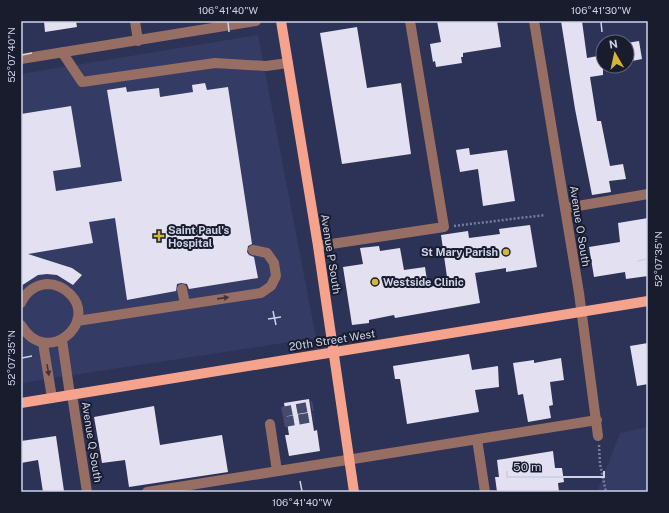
<svg xmlns="http://www.w3.org/2000/svg" width="669" height="513" font-family="'Public Sans',sans-serif">
  <rect width="100%" height="100%" fill="#2d3357"/>
  <path fill="#343b65" d="M258,35l58,303 -295,45v-309z
    M648,427v65h-51l23,-59z"/>
  <path fill="#e3e0f1" d="M44,21h32l1,6 -32,5z
    M437,21h60l4,26 -38,6v4h-2l1,6 -26,4 -1,-6 -2,1 -3,-18 11,-2z
    M561,21h21l5,37 16,-3v20l-13,2 7,44h4l9,45 13,-2 3,15 -17,2 2,11 -19,3 -17,-86z
    M357,27l10,61 34,-5 10,71 -69,10 -22,-131z
    M639,41l3,18 -15,3v-19z
    M205,83l2,7 21,-3 24,157 -4,2 -1,6 2,3 5,2 4,21 -69,11 -2,-5 -6,-1 -4,1 -1,7 -49,9 -12,-82 -26,4 4,21 -65,11 44,14 10,7 -9,10 -16,-10 -10,-1 -9,1 -17,11v-172l50,-8 10,61 -28,4 3,20 66,-10 -15,-91 19,-3 1,5 32,-4 1,9 33,-5 -1,-7z
    M469,148l1,7 37,-5 8,51 -32,5 -5,-37 -18,3 -4,-22z
    M648,218v58l-22,3 -1,-7 -31,5 -5,-30 31,-5 -2,-19z
    M530,225l7,42 -31,5v-4l-31,5 5,30 -85,15 -1,-3 -25,5v3l-17,2 -9,-58 20,-3 -3,-16 19,-2 1,5 20,-3 4,22 21,-3 3,20 20,-3 -7,-49 27,-4 1,7 31,-4 -1,-5z
    M648,343v41l-11,2 -7,-40z
    M469,354l3,16 26,-4 1,21 -24,3 4,22 -72,12 -7,-45h-5l-2,-13z
    M561,358l3,22 -14,2 3,23 -4,1 2,12 -23,4 -5,-28 -5,1 -5,-32 21,-3v3z
    M309,399l5,32 3,-1 3,21 -31,5 -4,-21h4l-5,-32z
    M154,406l6,39 62,-10 6,37 -99,15 -4,-27 -23,3 -8,-46z
    M56,436l8,55 -21,1 -5,-32 -17,3v-22z
    M553,451l2,17h7l2,14 -6,1 1,9h-62l-2,-15h4l-2,-17z"/>
  <g fill="none" stroke-linecap="round" stroke-linejoin="round">
    <path stroke="#454b6d" stroke-width="10" stroke-dasharray="10 5" stroke-linecap="butt" d="M282,412l31,-6
      M284,422l30,-5"/>
    <path stroke="#777d9b" stroke-width="2.5" stroke-dasharray="2 2" stroke-linecap="butt" d="M454,226l91,-11
      M599,445l1,19 6,28"/>
    <path stroke="#976e63" stroke-width="10" d="M135,21l3,20
      M534,21l45,272 19,143
      M62,52l20,30 133,-19 51,3 22,-3
      M21,59l235,-38
      M566,208l82,-14
      M318,246l126,-19 -34,-206
      M182,289l3,15
      M21,303c5,-11 14,-18 26,-19 9,0 17,4 23,10 29,29 -24,74 -49,31
      M77,321l184,-28 10,-7 5,-10 -2,-13 -7,-10 -14,-3
      M62,340l8,55
      M43,343l9,55
      M72,395l15,97
      M270,424l7,47
      M477,439l8,53
      M147,492l450,-72"/>
    <path stroke="#f6a38e" stroke-width="10" d="M281,21l37,225 36,246
      M21,403l627,-102"/>
  </g>
  <defs><path id="oneway-solid" d="M-6-.8H1V-3.2L6.5 0L1 3.2V.8H-6Z"/></defs>
  <g fill="#3f353d">
    <use href="#oneway-solid" transform="translate(223 298) rotate(-8)"/>
    <use href="#oneway-solid" transform="translate(48 370) rotate(80)"/>
  </g>
  <path fill="none" stroke="#cdd2e9" stroke-width="1.5" d="M228,22l1,10M601,22l1,10M22,55l10,-2M637,261l10,-2M273,311l3,14M268,319l13,-2M22,358l10,-2M300,481l2,10"/>
  <g fill="#d4b635" stroke="#191c2d" stroke-width="1.5">
    <path d="M157 230h4v4h4v4h-4v4h-4v-4h-4v-4h4z"/>
    <circle cx="506" cy="252" r="4"/>
    <circle cx="375" cy="282" r="4"/>
  </g>
  <g text-anchor="middle" stroke-width="4" stroke-linejoin="round" paint-order="stroke">
    <g font-size="11" fill="#cdd2e9" stroke="#191c2d">
      <text transform="translate(580 226) rotate(81)" y="4">Avenue O South</text>
      <text transform="translate(331 254) rotate(81)" y="4">Avenue P South</text>
      <text transform="translate(332 340) rotate(-9)" y="4">20th Street West</text>
      <text transform="translate(92 442) rotate(81)" y="4">Avenue Q South</text>
    </g>
    <g font-size="11" font-weight="bold" fill="#cdd2e9" stroke="#191c2d" text-anchor="start">
      <text x="168" y="234">Saint Paul's<tspan x="168" dy="13">Hospital</tspan></text>
      <text x="498" y="256" text-anchor="end">St Mary Parish</text>
      <text x="383" y="286">Westside Clinic</text>
    </g>
  </g>
  <rect width="669" height="513" fill="none" stroke="#191c2d" stroke-width="44"/>
  <g transform="translate(615 54) rotate(351)"><circle r="19" fill="#191c2d" stroke="#616578"/>
  <path d="M0-3L7 15L0 10L-7 15Z" fill="#d4b635"/>
  <text y="-6" font-size="11" font-weight="bold" text-anchor="middle" fill="#cdd2e9">N</text>
  </g>
  <path d="M507 471v6h97v-6" fill="none" stroke="#cdd2e9" stroke-width="2"/>
  <text x="513" y="471" font-size="12" fill="#cdd2e9" stroke="#191c2d" stroke-width="3" paint-order="stroke">50 m</text>
  <rect x="22" y="22" width="625" height="469" fill="none" stroke="#cdd2e9" stroke-width="1.5"/>
  <g font-size="10" text-anchor="middle" fill="#cdd2e9">
    <text x="228" y="14">106°41'40"W</text>
    <text x="601" y="14">106°41'30"W</text>
    <text transform="translate(11 55) rotate(-90)" y="4">52°07'40"N</text>
    <text transform="translate(658 259) rotate(-90)" y="4">52°07'35"N</text>
    <text transform="translate(11 358) rotate(-90)" y="4">52°07'35"N</text>
    <text x="302" y="506">106°41'40"W</text>
  </g>
</svg>
